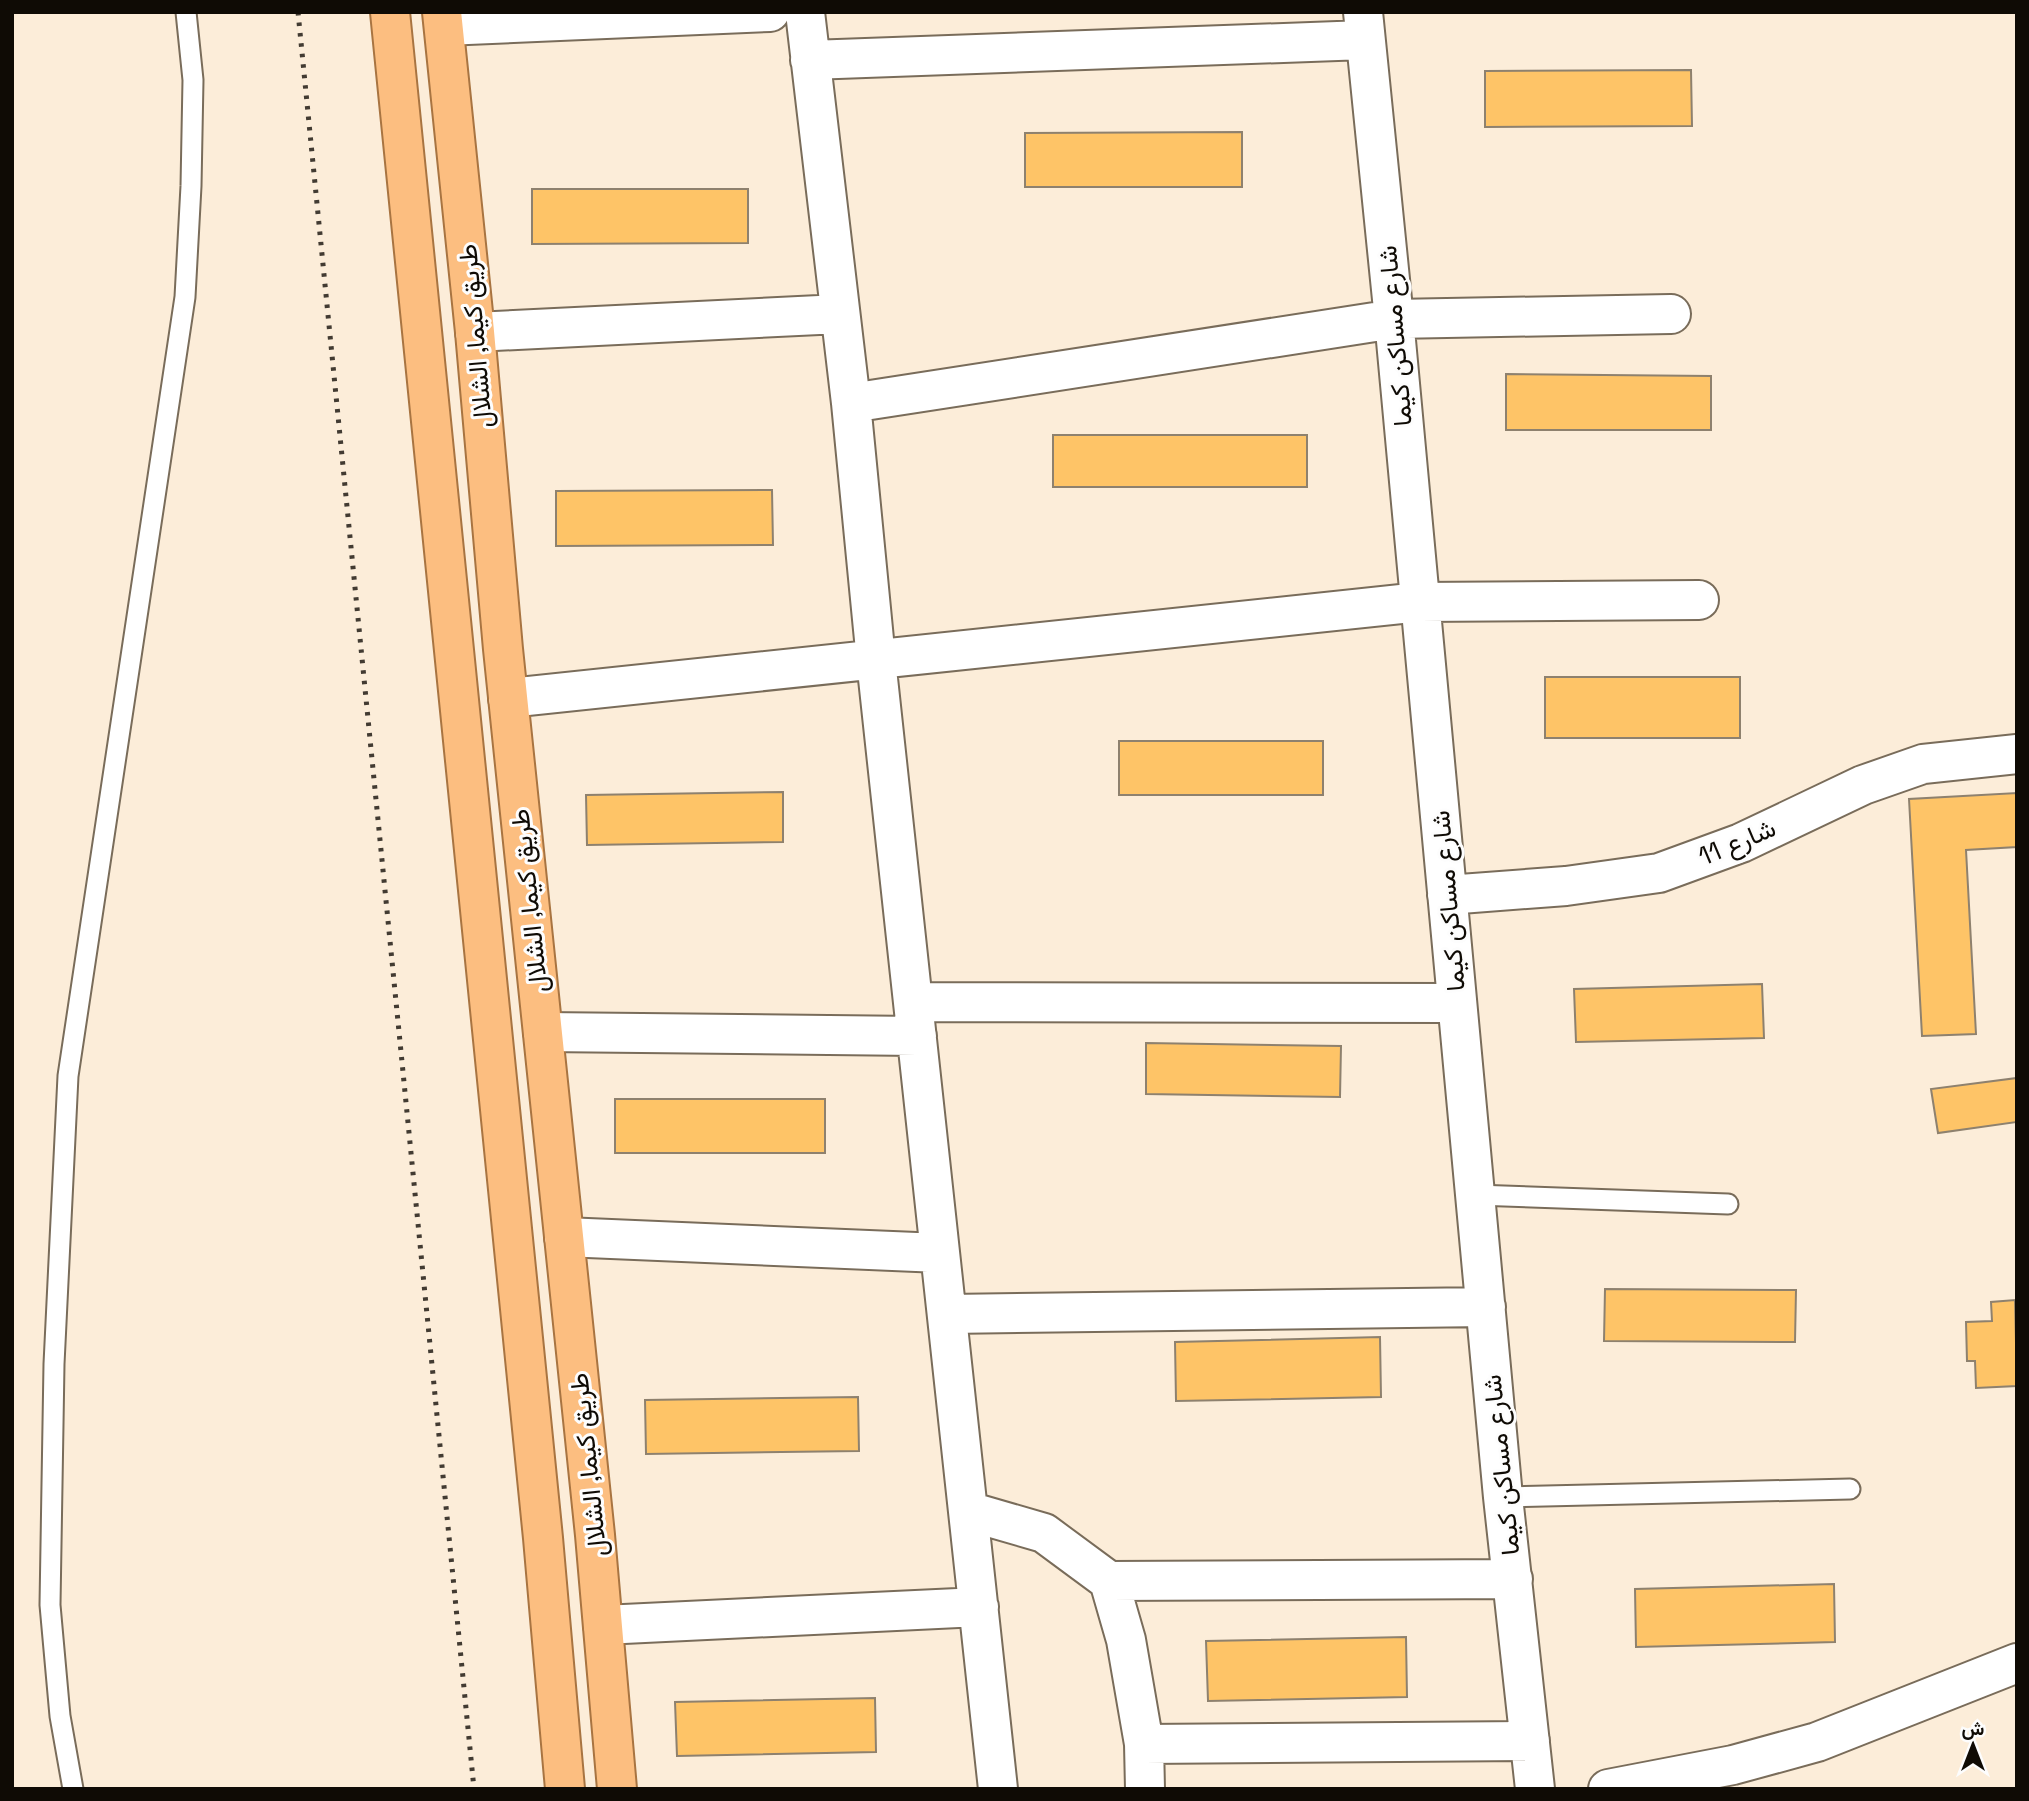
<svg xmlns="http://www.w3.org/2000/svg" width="2029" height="1801" font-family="'Space Grotesk',Vazirmatn,sans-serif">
  <rect width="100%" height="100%" fill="#fcedd9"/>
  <path fill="#fec467" stroke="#8e816e" stroke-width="2" d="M1691,70l1,56 -207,1v-56z
    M1242,132v55h-217v-54z
    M532,189h216v54l-216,1z
    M1506,374l205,2v54h-205z
    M1053,435h254v52h-254z
    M772,490l1,55 -217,1v-55z
    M1545,677h195v61h-195z
    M1119,741h204v54h-204z
    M783,792v50l-196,3 -1,-50z
    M2017,793v54l-51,3 10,184 -54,2 -13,-237z
    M1762,984l2,54 -188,4 -2,-53z
    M1146,1043l195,3 -1,51 -194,-3z
    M2017,1078v44l-79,11 -7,-44z
    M615,1099h210v54h-210z
    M1605,1289l191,1 -1,52 -191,-1z
    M2015,1300l2,86 -41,2 -1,-27h-8l-1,-39 26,-1 -1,-19z
    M1380,1337l1,60 -205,4 -1,-59z
    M858,1397l1,54 -213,3 -1,-54z
    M1834,1584l1,58 -199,5 -1,-58z
    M1406,1637l1,60 -199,4 -2,-60z
    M875,1698l1,54 -199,4 -2,-54z"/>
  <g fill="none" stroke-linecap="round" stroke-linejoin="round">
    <g stroke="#796c5a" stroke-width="23">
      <path id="service" d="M1475,1195l253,9
        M1503,1497l347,-8
        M73,1789l-13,-73 -10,-111 4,-241 14,-288 117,-779 6,-111 2,-106 -7,-68"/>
    </g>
    <g stroke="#796c5a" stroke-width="42">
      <path id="minor" d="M805,12l46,391 25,257 122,1129
        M1363,12l31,307 109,1178 32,292
        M444,26l326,-14
        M810,60l555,-20
        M475,332l365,-18
        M851,403l543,-84 277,-5
        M508,698l912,-96 279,-2
        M1447,895l119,-9 93,-13 82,-30 122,-58 60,-21 94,-10
        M913,1002l544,1
        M543,1032l374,4
        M564,1237l376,16
        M948,1314l538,-7
        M968,1511l76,22 65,48 17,59 18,104 1,45
        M1109,1581l404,-2
        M603,1625l376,-18
        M1144,1744l386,-3
        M1608,1789l125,-24 84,-23 200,-79"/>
    </g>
    <g stroke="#a87441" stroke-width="42">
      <path id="trunk" d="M390,12l153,1526 22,251
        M442,12l33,320 28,317 92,886 22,254"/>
    </g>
    <use href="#service" stroke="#fff" stroke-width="19"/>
    <use href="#minor" stroke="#fff" stroke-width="38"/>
    <use href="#trunk" stroke="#fcbe80" stroke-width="38"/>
    <path stroke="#423b32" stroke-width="5" stroke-dasharray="3.5 7" stroke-linecap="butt" d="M298,12l176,1777"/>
  </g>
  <g text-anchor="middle" stroke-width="6" stroke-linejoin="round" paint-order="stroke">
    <g font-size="26" fill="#0f0b05" stroke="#fdfdfd">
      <text transform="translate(475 336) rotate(-95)" y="9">طريق كيما, الشلال</text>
      <text transform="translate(1395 336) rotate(-95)" y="9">شارع مساكن كيما</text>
      <text transform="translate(1737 842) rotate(-23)" y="9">شارع 11</text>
      <text transform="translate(529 901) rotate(-96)" y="9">طريق كيما, الشلال</text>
      <text transform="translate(1448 901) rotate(-95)" y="9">شارع مساكن كيما</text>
      <text transform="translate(588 1465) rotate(-96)" y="9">طريق كيما, الشلال</text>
      <text transform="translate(1501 1465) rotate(-96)" y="9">شارع مساكن كيما</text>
    </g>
  </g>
  <rect width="2029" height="1801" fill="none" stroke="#0f0b05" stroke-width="28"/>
  <g transform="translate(1973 1745)" stroke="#fdfdfd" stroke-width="5" paint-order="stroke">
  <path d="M0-5L12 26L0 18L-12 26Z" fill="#0f0b05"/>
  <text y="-10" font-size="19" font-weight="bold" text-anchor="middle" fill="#0f0b05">ش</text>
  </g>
</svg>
